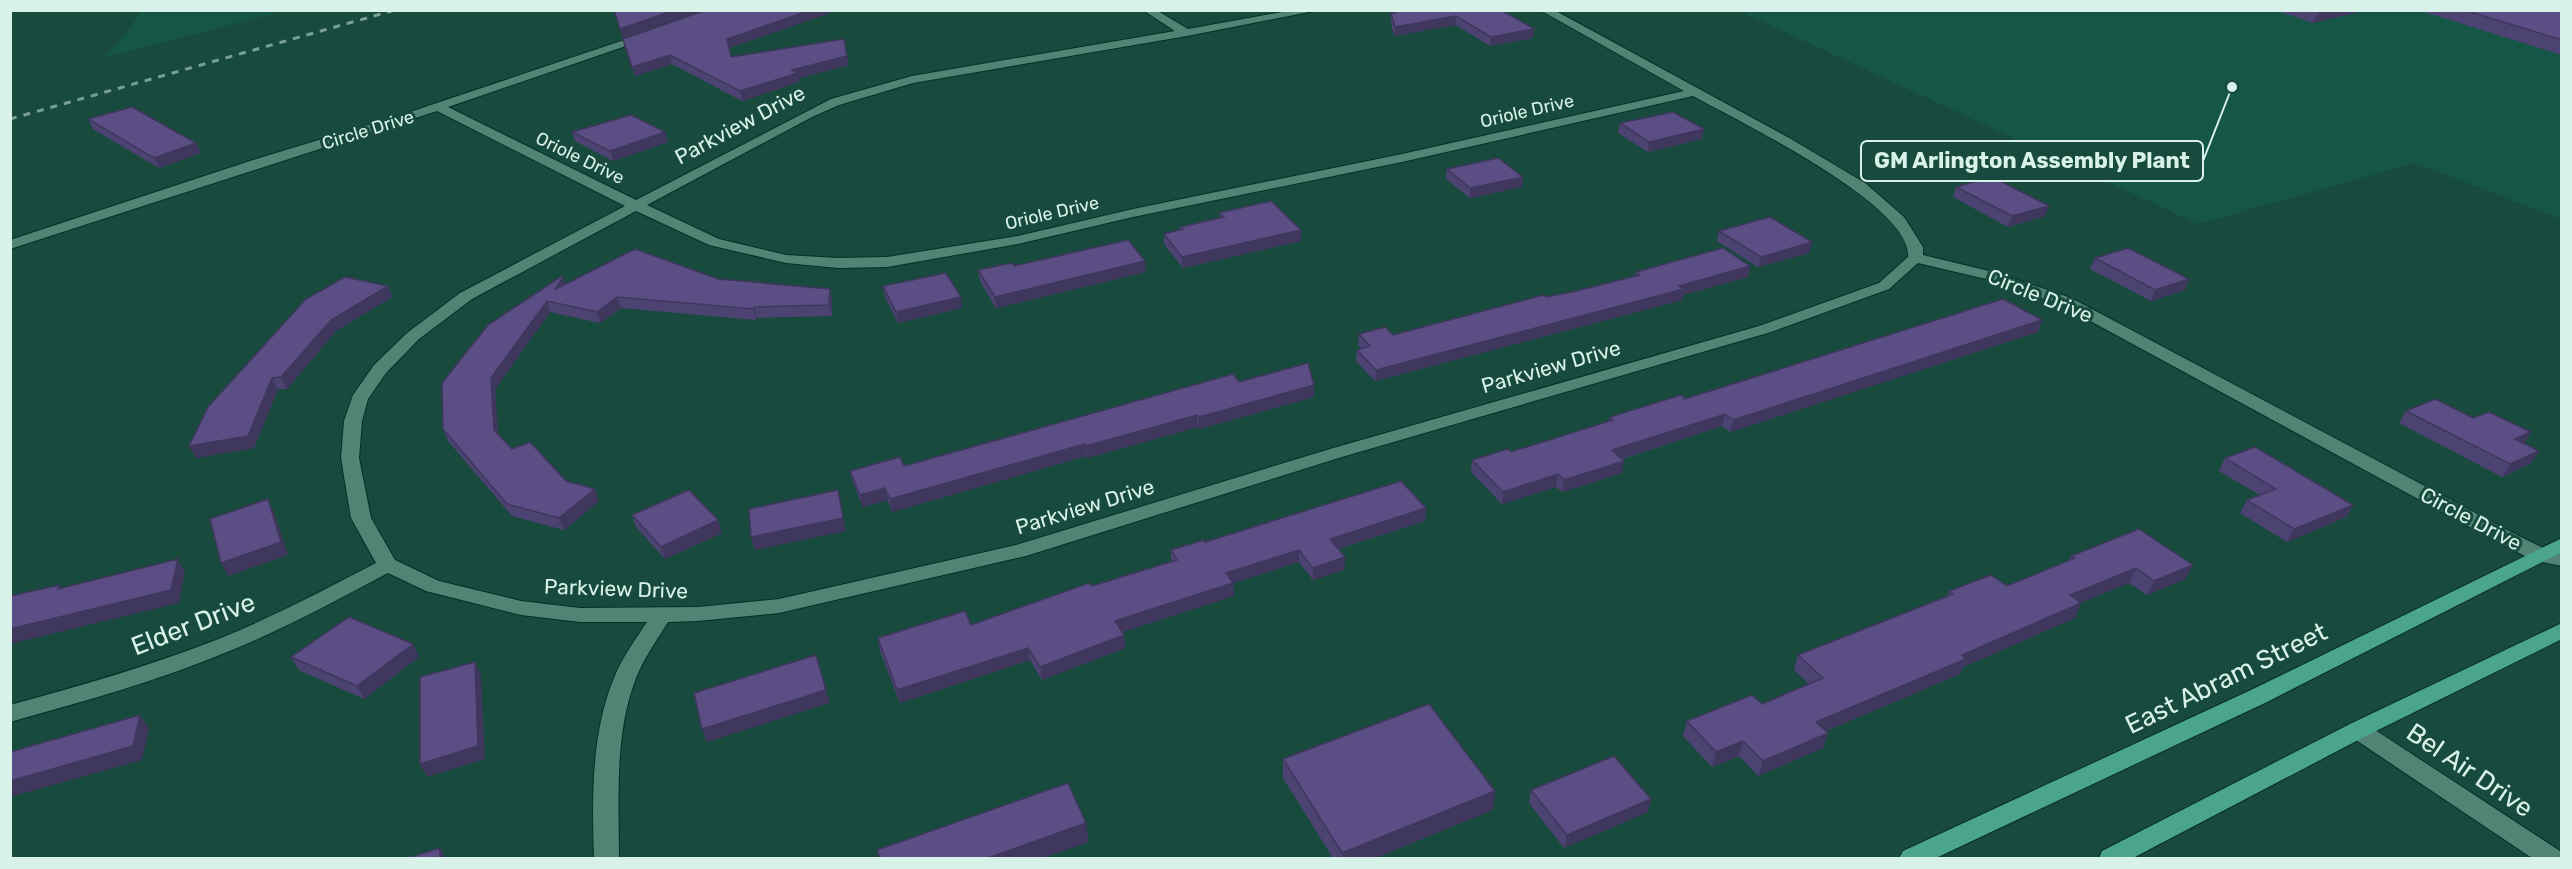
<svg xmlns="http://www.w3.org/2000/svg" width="2572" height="869" font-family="Rubik,sans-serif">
  <rect width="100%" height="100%" fill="#184b3e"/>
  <path fill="#165646" d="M142,11v-1l141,1 -180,47 20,-21z
    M1740,11h821v208l-146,-56 -217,61z"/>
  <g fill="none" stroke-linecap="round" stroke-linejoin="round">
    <g stroke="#072f25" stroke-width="2">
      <path id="minor" d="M1143,10h13l32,19 105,-19h26l-132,26 -274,47 -74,22 -27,12 -165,88 72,34 67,16 52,3 49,-1 131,-21 115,-27 269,-55 282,-63 -144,-81h14l237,129 74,44 39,34 19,30v8l74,18 74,25 444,236 30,15 17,3v14l-29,-6 -32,-16 -442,-240 -73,-25 -68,-16 -29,26 -118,43 -429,125 -316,99 -247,57 -81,8 -30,1c-11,18 -24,36 -32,56 -22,57 -17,121 -17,180h-25c-2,-58 -3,-125 20,-180 8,-20 21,-38 33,-56h-67l-59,-7 -95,-24 -38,-18c-51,27 -102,55 -156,77 -71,30 -147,51 -222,72v-17c70,-19 139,-39 206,-65 55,-22 108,-50 160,-77l-25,-45 -10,-60 3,-37 9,-26 21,-30 33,-32 53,-40 165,-87 -188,-95 -427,138v-9l240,-79 157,-48 241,-81 6,3 -2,2 -204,70 188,93 195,-101 81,-23 263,-45zM1693,96c43,24 220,109 215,161l-29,26 -120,43 -429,123 -314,96 -237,54 -81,8 -118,1 -59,-7 -82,-20 -44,-21 -24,-42 -12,-60 3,-37 6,-22 18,-26 33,-34 53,-40 164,-88 73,34 77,18 52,5 49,-1 131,-23 115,-27 269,-55z
        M2358,721l8,3 194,127 2,7h-30l-182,-122 -4,-6 4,-6z"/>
    </g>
    <g stroke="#072f25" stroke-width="2">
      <path id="major" d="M2562,538v14l-295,150 -331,156h-37l4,-7 348,-161z
        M2562,623v16l-196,97 -233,122h-34l3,-7 248,-127z"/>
    </g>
    <use href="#minor" fill="#528374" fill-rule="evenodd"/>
    <use href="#major" fill="#4ba48c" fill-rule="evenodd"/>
    <path stroke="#7aa095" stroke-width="3" stroke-dasharray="7 7" stroke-linecap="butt" d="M10,119l385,-109"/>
  </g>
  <path fill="#4d4372" d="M1501,10l33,19 -1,9 -43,8 -34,-21 -62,11 -3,-13v-9z
    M2275,10h93l-55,13z
    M2418,10h144v45z
    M830,13l-101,35 2,9 118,8 -50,13v4l-57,19 -70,-37 -37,12 -12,-37z
    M88,119l108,24 5,10 -42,15 -66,-39z
    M1620,123l82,16 -54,13 -30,-19z
    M572,132h93l3,10 -55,19 -38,-20z
    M1447,169l76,8 -1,10 -52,11 -24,-19z
    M1956,187l89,29 -37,11 -55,-30z
    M1219,213l82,17v11l-118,27 -19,-24v-10l16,-4v-3l40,-9z
    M1719,231l93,11 -3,11 -51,14 -41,-26z
    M2095,258l90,32 -34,11 -61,-32z
    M1014,266l132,6 -150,36 -16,-27 -2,-11z
    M1750,266l-2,11 -65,18 -1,5 -307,81 -19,-20 1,-11 4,-2 -3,-3 1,-11 34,1 242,-59 1,-4z
    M345,277l43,9 4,11 -56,34 -49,58h-9l-24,59 -58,10 -7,-12z
    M718,279l112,10 2,11v16l-75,2 -1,2 -135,-12 -21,15 -50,-11 -55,77 3,45 14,15 54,32 29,8 4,12 -35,29 -52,-14 -64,-75 -5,-12 -1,-46 124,-98z
    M883,286l79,22 -64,15 -13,-26z
    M2042,320l-4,12 -308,100 -8,-6 -100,33v14l-60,19 -6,-5 -54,17 -31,-32 1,-12 39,-8 98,-30 1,-5 75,-18z
    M1239,382l75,15 -115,32 -1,-2 -111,31 -1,-2 -194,56 -4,-12 -25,7 -10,-24 -3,-12 54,-5z
    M2406,411l67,7 58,14 -7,12 15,7 -8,12 -29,14 -103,-54z
    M2225,458l128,47 -7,12 -59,25 -47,-29 7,-13 13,-5 -41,-24z
    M1426,508l-1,13 -87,28 7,8 -1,13 -31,10 -14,-18 -66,21 1,13 -112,36 2,3 1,13 -83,32 -12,-20 -130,43 -20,-52 -2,-13 93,-13 200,-64v-11l34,-8z
    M632,515l86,5 4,13 -57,26 -29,-32z
    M2071,556l122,9 -8,14 -38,16 -18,-12 -49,20h1l-6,15 -112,49 -3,7 -134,57 2,2 -5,15 -65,28 -19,-20 -27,11 -29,-31 4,-15 75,-17 47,-20 -15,-14 4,-15 150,-59 1,-5 58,-5 62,-25z
    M413,644l6,13 -55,42 -65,-29 -8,-13z
    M1283,759l210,51 -118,48h-42l-50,-80z
    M1531,790l117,22 -84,36 -35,-45z"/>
  <path fill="#3f375d" d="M675,10h28l-80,28 -3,-9z
    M811,10h18l1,3 -101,35 -2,-9z
    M2321,10h47l-55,13 6,-12z
    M1456,16v9l-62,11 1,-9z
    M1534,29l-1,9 -43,8 1,-9z
    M670,55l2,9 -37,12 -3,-9z
    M847,56l2,9 -50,13v4l-57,19 -2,-10 52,-21z
    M1704,129l-2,10 -54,13 1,-10z
    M665,132l3,10 -55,19 -3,-10z
    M196,143l5,10 -42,15 -5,-10z
    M1523,177l-1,10 -52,11v-10z
    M2049,206l-4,10 -37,11 4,-11z
    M1301,230v11l-118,27 -1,-11z
    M1812,242l-3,11 -51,14 3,-10z
    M1145,261l1,11 -150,36 -1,-11z
    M1750,266l-2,11 -65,18 -1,5 -307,81 1,-11z
    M563,278l4,11 -13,1z
    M2189,279l-4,11 -34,11 4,-11z
    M388,286l4,11 -56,34 -49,58 -6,-12 50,-57z
    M830,289l2,11v16l-3,-11z
    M617,297l4,11 -21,15 -3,-11z
    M961,297l1,11 -64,15 -2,-11z
    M547,301l3,11 -55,77 4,52 -5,-11 -3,-52z
    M754,307l3,11 -1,2 -3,-11z
    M2042,320l-4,12 -308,100 3,-12z
    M272,378l6,11 -24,59 -58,10 -7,-12z
    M1314,385v12l-115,32v-12z
    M1725,414l-3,12 -112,36 2,-12z
    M1197,415l1,12 -111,31 -1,-12z
    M2531,432l-8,12 -8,-5z
    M1085,444l1,12 -194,56 -2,-13z
    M2539,451l-8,12 -29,14 8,-13z
    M1624,461l-2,12 -60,19 2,-12z
    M1558,474l-2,13 -54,17 1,-12z
    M885,488l3,12 -25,7 -3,-12z
    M595,489l4,12 -35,29 -5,-12z
    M838,490l8,41 -91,19 -4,-13z
    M268,499l6,13 14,43 -60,21 -7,-13z
    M2353,505l-7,12 -59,25 7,-13z
    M1426,508l-1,13 -95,30v-12z
    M718,520l4,13 -57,26 -4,-12z
    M1299,550v12l-66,21 1,13 -118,38 -1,-13 111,-48z
    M1345,557l-1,13 -31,10v-12z
    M178,559l7,13 -6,31 -169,41v-15z
    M2193,565l-8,14 -38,16 7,-14z
    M2136,568l-7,15 -66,27 7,-15z
    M2081,603l-6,15 -112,49 -3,7 -149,63 5,-15 146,-67z
    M1124,635l1,13 -83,32 -2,-13z
    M413,644l6,13 -55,42 -7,-13z
    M1028,648l2,12 -130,43 -3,-13z
    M475,662l6,13 4,84 -58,18 -7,-13z
    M826,690l4,13 -123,39 -5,-13z
    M140,715l9,13 -7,32 -132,37v-16z
    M1828,733l-5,15 -65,28 5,-15z
    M1743,741l-4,15 -27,11 4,-15z
    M1495,791l-2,19 -118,48h-33v-5z
    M1651,799l-3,13 -84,36 3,-13z
    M1086,823l3,19 -46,16h-55z
    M440,848l6,10h-6z"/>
  <path fill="#5a4e85" stroke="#3f375d" stroke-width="1.5" d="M614,10h61l-55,19z
    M706,10h105l-84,29 4,18 113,-18 3,17 -55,14 6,3 -58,18 -70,-36 -38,12 -9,-28z
    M1401,10h100l33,19 -43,8 -35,-21 -61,11 -4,-13z
    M2464,10h98v30z
    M132,107l64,36 -42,15 -66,-39z
    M1673,112l31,17 -55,13 -29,-19z
    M631,115l34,17 -55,19 -38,-19z
    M1498,158l25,19 -53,11 -23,-19z
    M1992,177l57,29 -37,10 -56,-29z
    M1271,201l30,29 -119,27 -18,-23 19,-5 -3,-2 44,-10 -5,-4z
    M1770,217l42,25 -51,15 -42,-26z
    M1128,240l17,21 -150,36 -17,-27 34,-7 2,3z
    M1723,248l27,18 -71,20 5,3 -308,81 -19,-20 13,-4 -11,-12 26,-7 8,8 151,-40 2,2 27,-5 67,-17 -4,-3z
    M2128,248l61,31 -34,11 -60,-32z
    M635,249l83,30 112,10 -1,16 -75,2 -1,2 -136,-12 -20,15 -50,-11 -56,77 3,52 18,19 18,-7 36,39 29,8 -36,29 -52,-14 -64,-75 -1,-46 46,-58 74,-49 1,2 -9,12z
    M946,273l15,24 -65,15 -13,-26z
    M345,277l43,9 -57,34 -50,57 -9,1 -24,58 -59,10 19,-39 98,-108z
    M2003,299l39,21 -309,100 -8,-6 -113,36 12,11 -60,19 -6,-6 -55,18 -31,-32 36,-11 3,3 102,-32 -3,-3 71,-22 4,4z
    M1308,363l6,22 -115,32 -2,-2 -111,31 -1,-2 -195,55 -5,-11 -25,7 -10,-24 50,-14 4,9 329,-92 6,8z
    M2435,399l38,19 16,-6 42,20 -16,7 24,12 -29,13 -104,-53z
    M2255,447l98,58 -59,24 -47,-29 29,-11 -51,-31z
    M1401,481l25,27 -96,31 15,18 -32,11 -14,-18 -73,23 7,10 -118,38 9,14 -84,32 -12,-19 -131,42 -19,-52 87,-27 6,14 118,-42 3,3 85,-26 -6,-10 33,-10 1,2z
    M689,490l29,30 -57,27 -29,-32z
    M838,490l5,28 -92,19 -2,-28z
    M268,499l13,43 -60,21 -11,-44z
    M2139,529l54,36 -39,16 -18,-13 -66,27 11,8 -119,52 4,4 -150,63 12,11 -65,28 -20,-20 -27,11 -29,-31 65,-26 10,9 61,-26 -25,-23 155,-61 -4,-3 42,-16 16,11 68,-28 -4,-2z
    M178,559l-7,31 -161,39v-33l50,-11 -2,4z
    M349,617l64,27 -56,42 -66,-29z
    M816,655l10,35 -124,39 -8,-36z
    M475,662l3,84 -58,18v-87z
    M1429,704l66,87 -153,62 -59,-94z
    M140,715l-7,31 -123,35v-29z
    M1614,756l37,43 -84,36 -36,-45z
    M1068,783l18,40 -98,35h-108l-3,-8z
    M440,848v10h-32z"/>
  <g text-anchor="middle" stroke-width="6" stroke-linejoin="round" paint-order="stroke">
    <g font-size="18" fill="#d8f2e9" stroke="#184b3e">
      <text transform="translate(1527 111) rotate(-13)" y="6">Oriole Drive</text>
      <text transform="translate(368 130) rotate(-17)" y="6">Circle Drive</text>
      <text transform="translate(580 158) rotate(26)" y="6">Oriole Drive</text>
      <text transform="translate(1052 213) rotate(-13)" y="6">Oriole Drive</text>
    </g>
    <g font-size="21" fill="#d8f2e9" stroke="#184b3e">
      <text transform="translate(740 125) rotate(-28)" y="7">Parkview Drive</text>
      <text transform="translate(2040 296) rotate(22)" y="7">Circle Drive</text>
      <text transform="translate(1551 367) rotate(-16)" y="7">Parkview Drive</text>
      <text transform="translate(1085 507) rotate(-17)" y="7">Parkview Drive</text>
      <text transform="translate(2471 519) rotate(28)" y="7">Circle Drive</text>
      <text transform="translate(616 589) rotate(2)" y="7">Parkview Drive</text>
    </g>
    <g font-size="26" fill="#d8f2e9" stroke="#184b3e">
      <text transform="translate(193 624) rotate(-21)" y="9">Elder Drive</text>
      <text transform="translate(2226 678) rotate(-26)" y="9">East Abram Street</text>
      <text transform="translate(2470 770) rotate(34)" y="9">Bel Air Drive</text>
    </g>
  </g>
  <path fill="none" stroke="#d8f2e9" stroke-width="2" d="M2232 87L2203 161"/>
  <circle fill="#d8f2e9" stroke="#184b3e" stroke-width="2" cx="2232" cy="87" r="6"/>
  <rect fill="#184b3e" stroke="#d8f2e9" stroke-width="2" x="1861" y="141" width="342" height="40" rx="6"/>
  <g font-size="22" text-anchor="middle" font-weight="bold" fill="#d8f2e9">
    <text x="2032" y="168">GM Arlington Assembly Plant</text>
  </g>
  <rect width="2572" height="869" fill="none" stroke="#d8f2e9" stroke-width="24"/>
</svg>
